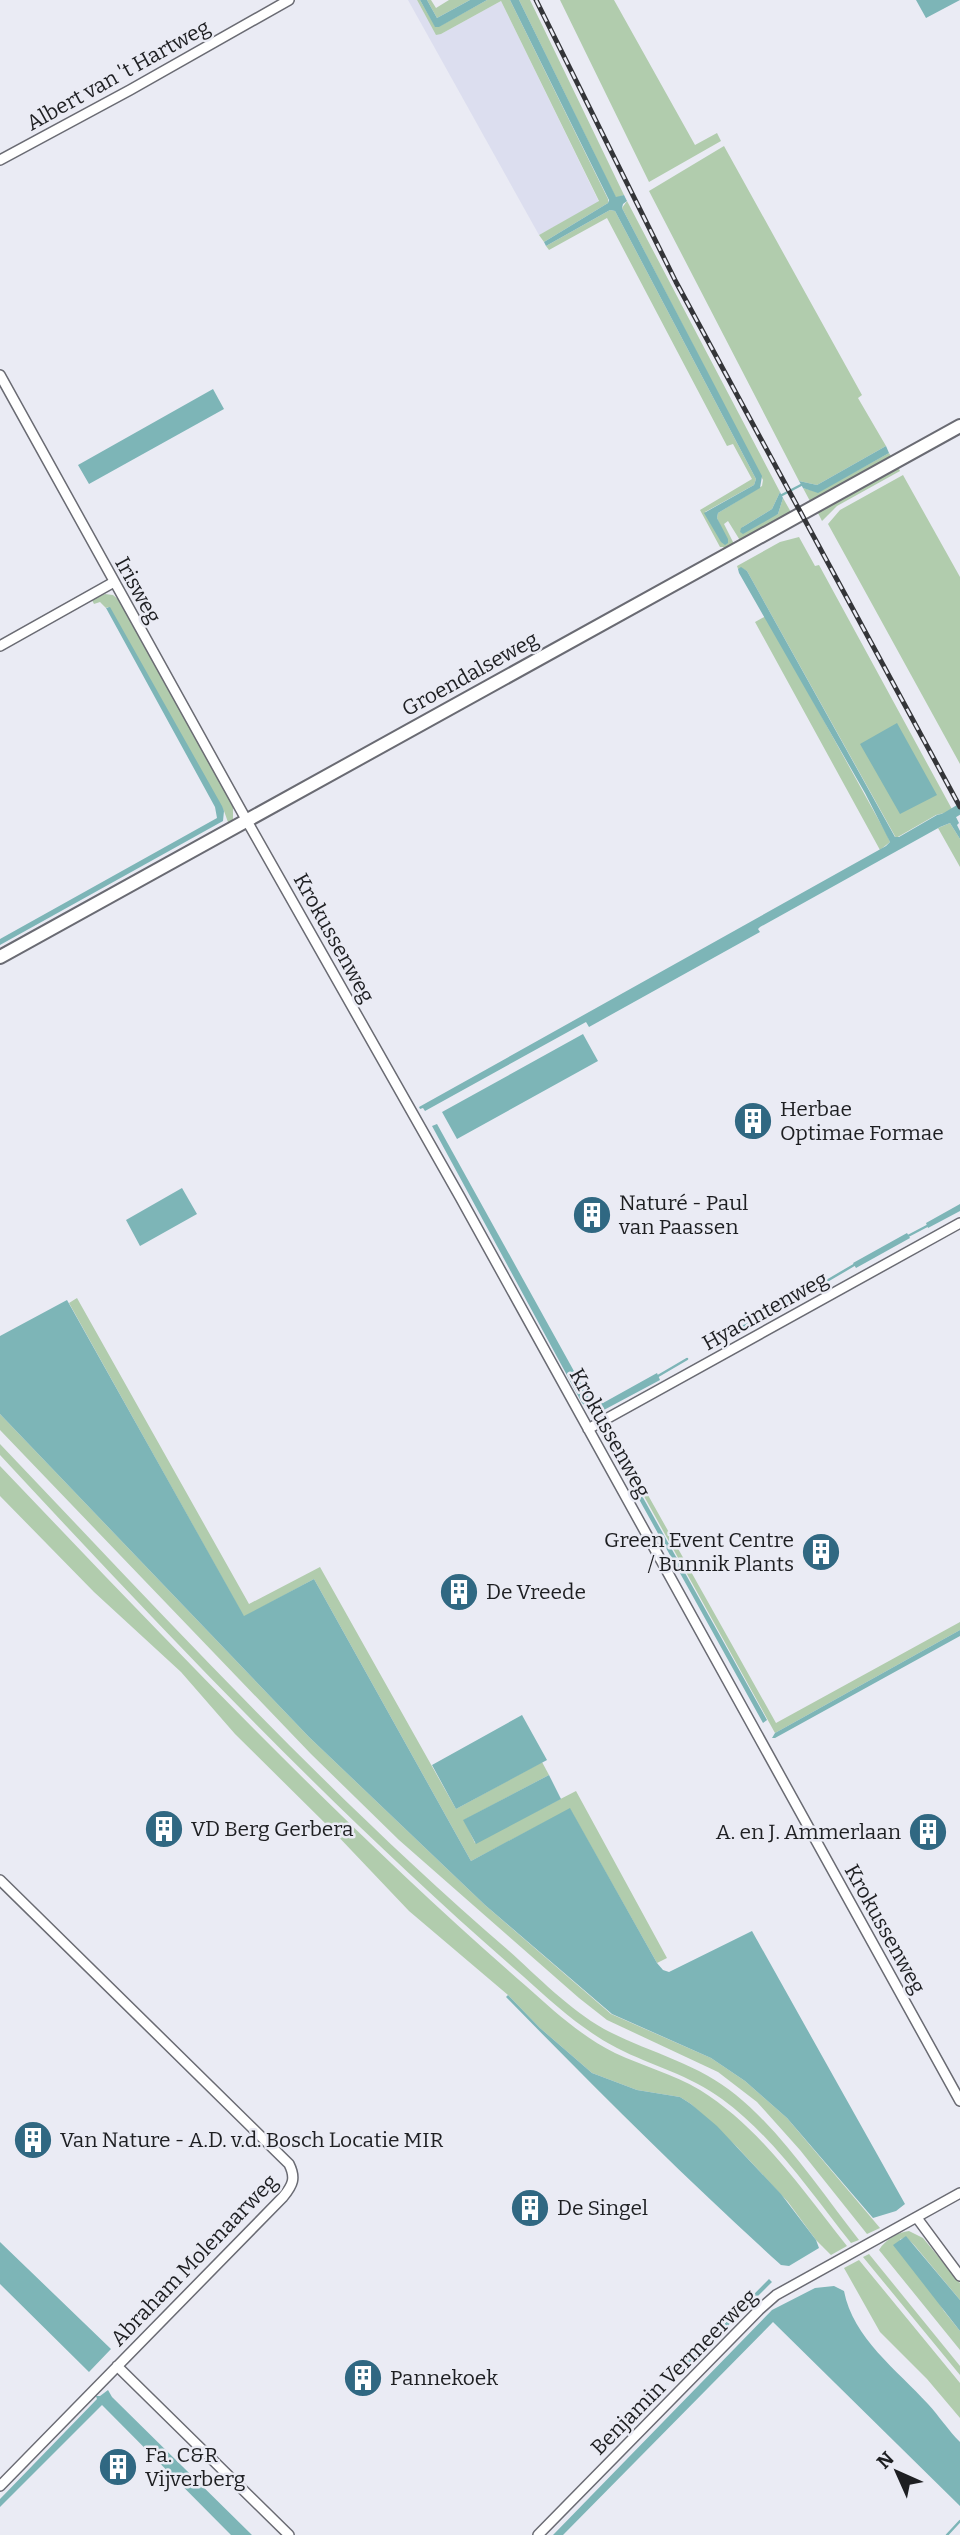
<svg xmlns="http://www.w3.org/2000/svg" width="960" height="2535" font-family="Bitter,serif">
  <rect width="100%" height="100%" fill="#eaebf4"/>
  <path fill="#dcdeef" d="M408,0h9l19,34h5l60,-33 98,201 -60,33z"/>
  <path fill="#b1ccad" d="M417,0h3l15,26 3,1 49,-27h23l98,199v4l-64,39 -5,-7 60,-34 -98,-200 -60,33 -5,1z
    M427,0h4l5,8 13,-8h21l-33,18z
    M519,0h11l94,195 -8,3z
    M560,0h54l81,145 22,-12 4,8 -72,41z
    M724,146l138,249 -4,3 28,48 -69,39 -18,-4 -150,-290z
    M627,201l153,291 -8,17 -31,19 37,-14 5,-16 9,16 -51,28 -13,-21 -4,3 11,22 -8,5 -4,-4h-3l-20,-37 52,-31 -19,-35 -6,2 -120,-228 -58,32 -3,-4 64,-36 5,1 141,268 -2,6 -49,27 22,29 -10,-23 1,-5 44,-27 1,-6 -141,-272z
    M889,453l4,6 -82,44 -8,-15 15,4z
    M898,467l2,4 -63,35 -15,15 -5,-10z
    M903,475l57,102v187l-132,-240 12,-14z
    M799,537l16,29 4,-1 134,246 -17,4 -40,23 -149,-267 -6,-3 -3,1 -1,-3 43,-24z
    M105,594l8,1 6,5 114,206v13l-4,6 -5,-14 -116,-204 -2,1 -6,-6 -6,2 -2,-4z
    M766,616l121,219 3,7 -10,8 -125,-228z
    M950,823l10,16v28l-22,-39z
    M77,1298l172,306 71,-37 136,242 86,-47 7,13 -85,45 11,23 101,-52 91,167 -10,5 -87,-154 -99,52 -157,-282 -70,38 -175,-314z
    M0,1414l309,323 176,168 126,109 100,44 34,23 42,37 93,110 -13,6 -67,-84 -43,-48 -39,-30 -111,-52 -28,-22 -180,-158 -88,-86 -311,-324z
    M612,1431l164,292 184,-101v8l-185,103 -166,-300z
    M0,1444c165,173 327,350 508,506 30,27 61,59 96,79 43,23 94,34 132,66 45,36 87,99 123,145l-8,3c-40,-50 -77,-106 -129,-144 -32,-24 -70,-33 -105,-51 -35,-18 -64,-45 -93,-71 -187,-162 -356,-341 -524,-522z
    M0,1466c171,179 340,358 526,520 28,25 55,50 89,67 28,13 58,21 85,37 61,38 103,101 147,156l-16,9 -15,-15 -28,-38 -51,-55 -46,-43 -11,-7 -43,-7 -45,-17 -52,-45 -32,-33 -99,-84 -76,-80 -98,-97 -54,-62 -87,-80 -94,-96z
    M909,2231l14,7 37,45v17l-45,-54 -8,-8 -7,1 44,72 16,20v19l-81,-100c6,-10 19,-18 30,-19z
    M869,2254l91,112v9l-97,-118z
    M859,2260l101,123v35l-33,-39 -47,-47 -36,-64z"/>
  <path fill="#7db5b7" d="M420,0h7l10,18 33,-18h17l-48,27h-4z
    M510,0h9l97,197 8,-2 3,6 -4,3 -1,4 140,268 -2,12 -42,25 -1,5 11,21v4l-3,2 -4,-3 -17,-29 50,-28 2,-6 -141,-268 -5,-1 -64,36 -2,-4 64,-39 1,-3z
    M916,0h44l-34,18z
    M213,389l11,20 -135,75 -11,-19z
    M886,446l3,7 -71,40 -15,-5 -4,-7 18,4z
    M780,492l3,6 -5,16 -35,20 -3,-2 1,-4 31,-19z
    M741,567l6,4 148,266h4l38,-22 16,-4 6,12 -2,2 3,6v8l-10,-16 -10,4 -180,100 -2,2 2,3 -171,95 -3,-5 -161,89 -2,-3 -3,1 -1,-2 467,-261 4,-4 -25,-49 -126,-220 -1,-4z
    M110,607l112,199 2,5 -1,10 -223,124v-6l217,-121 -2,-11 -109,-199z
    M897,723l40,72 -37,19 -40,-70z
    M583,1034l15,27 -141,78 -15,-27z
    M437,1124l153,276 5,4 8,-1 54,-30 3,7 -58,31 -12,-1 -8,-7 -150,-277z
    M182,1188l15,26 -57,32 -14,-26z
    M960,1204v7l-32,17 -2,-5z
    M907,1233l3,5 -54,30 -3,-5z
    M807,1289l2,5 -78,43 -2,-4z
    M67,1300l177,316 70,-37 157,282 99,-53 87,155 6,7 6,2 83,-41 153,273 -9,7 -23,7 -86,-100 -42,-37 -34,-23 -99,-44 -127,-109 -176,-168 -309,-323v-78z
    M607,1433l160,287 -4,3 -159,-287z
    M960,1630v6l-185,102h-3l3,-5z
    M522,1715l25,45 -91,49 -24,-44z
    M549,1775l12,24 -85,45 -13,-24z
    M508,1995l32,33 52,45 45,17 43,7 11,7 26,22 64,68 35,46 3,8 -30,18 -8,-1c-95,-86 -185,-176 -275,-268z
    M906,2236l54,64v31l-67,-86z
    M0,2242l111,107 -22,23 -89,-88z
    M769,2279l3,3 -87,86 -2,-2z
    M834,2286l10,5c9,47 53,79 84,113 11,12 20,26 32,38v64l-187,-184 -210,213h-10l219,-225 43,-22z
    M108,2390l4,7 140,138h-21l-129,-130 -102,102v-8l97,-100 -1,-3h4z"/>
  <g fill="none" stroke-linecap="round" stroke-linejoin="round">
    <path stroke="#7db5b7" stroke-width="2.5" d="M782,495l19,-10
      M908,1236l19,-10
      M808,1292l46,-27
      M718,1342l13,-7
      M658,1376l29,-17
      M947,2535l13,-14"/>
    <path stroke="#7db5b7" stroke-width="10" d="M945,818l15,-9"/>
    <g stroke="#6a6b73" stroke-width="12">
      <path id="street" d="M0,160l130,-70 159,-90
        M0,375l247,446 213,376 500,904
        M0,646l114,-64
        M588,1429l372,-206
        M0,1880l289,284c7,14 4,21 -6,33l-283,289
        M917,2218l43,58
        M117,2366l172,169
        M538,2535l221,-225 17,-15 184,-102"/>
    </g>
    <g stroke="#6a6b73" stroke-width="16">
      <path id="secondary" d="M0,957l960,-531"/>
    </g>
    <use href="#street" stroke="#fff" stroke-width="9"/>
    <use href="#secondary" stroke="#fff" stroke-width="12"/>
    <g stroke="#343539" stroke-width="5">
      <path id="rail" d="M536,0l140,282 284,525"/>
    </g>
    <use href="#rail" stroke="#eaebf4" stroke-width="2.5" stroke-dasharray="8" stroke-linecap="butt"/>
  </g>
  <defs>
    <g id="building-disc" transform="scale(2.0125)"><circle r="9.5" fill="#306882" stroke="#eaebf4"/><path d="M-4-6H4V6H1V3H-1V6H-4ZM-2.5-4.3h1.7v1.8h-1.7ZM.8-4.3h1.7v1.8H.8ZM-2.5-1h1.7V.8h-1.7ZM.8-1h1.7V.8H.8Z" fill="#fff"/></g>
  </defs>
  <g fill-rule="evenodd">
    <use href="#building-disc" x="753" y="1121"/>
    <use href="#building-disc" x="592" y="1215"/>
    <use href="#building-disc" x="821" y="1552"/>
    <use href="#building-disc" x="459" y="1592"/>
    <use href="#building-disc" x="164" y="1829"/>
    <use href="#building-disc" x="928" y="1832"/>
    <use href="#building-disc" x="33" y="2140"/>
    <use href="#building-disc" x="530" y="2208"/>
    <use href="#building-disc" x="363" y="2378"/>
    <use href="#building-disc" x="118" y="2467"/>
  </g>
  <g text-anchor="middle" stroke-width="5" stroke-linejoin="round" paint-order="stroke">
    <g font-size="21" fill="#1e1f22" stroke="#eaebf4">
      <text transform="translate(118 75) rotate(-29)" y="7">Albert van 't Hartweg</text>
      <text transform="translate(138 590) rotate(61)" y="7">Irisweg</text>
      <text transform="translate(470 674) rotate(-29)" y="7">Groendalseweg</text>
      <text transform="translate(334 938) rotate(61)" y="7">Krokussenweg</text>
      <text transform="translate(765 1311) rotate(-29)" y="7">Hyacintenweg</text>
      <text transform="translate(610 1433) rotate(61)" y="7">Krokussenweg</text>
      <text transform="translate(885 1929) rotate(61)" y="7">Krokussenweg</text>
      <text transform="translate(194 2260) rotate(-46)" y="7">Abraham Molenaarweg</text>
      <text transform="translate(674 2372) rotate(-45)" y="7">Benjamin Vermeerweg</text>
    </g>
    <g font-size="21" fill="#1e1f22" stroke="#eaebf4" text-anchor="start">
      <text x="780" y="1116">Herbae<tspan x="780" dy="24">Optimae Formae</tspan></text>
      <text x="619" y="1210">Naturé - Paul<tspan x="619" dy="24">van Paassen</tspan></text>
      <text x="794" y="1547" text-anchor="end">Green Event Centre<tspan x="794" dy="24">/ Bunnik Plants</tspan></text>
      <text x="486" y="1599">De Vreede</text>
      <text x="191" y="1836">VD Berg Gerbera</text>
      <text x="901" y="1839" text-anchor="end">A. en J. Ammerlaan</text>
      <text x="60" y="2147">Van Nature - A.D. v.d. Bosch Locatie MIR</text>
      <text x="557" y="2215">De Singel</text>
      <text x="390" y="2385">Pannekoek</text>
      <text x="145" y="2462">Fa. C&amp;R<tspan x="145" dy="24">Vijverberg</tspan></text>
    </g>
  </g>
  <g transform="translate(897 2472) rotate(315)" stroke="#eaebf4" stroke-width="5" paint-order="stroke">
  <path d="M0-5L12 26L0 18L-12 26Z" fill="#1e1f22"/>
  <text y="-10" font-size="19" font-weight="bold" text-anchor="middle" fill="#1e1f22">N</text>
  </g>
</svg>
